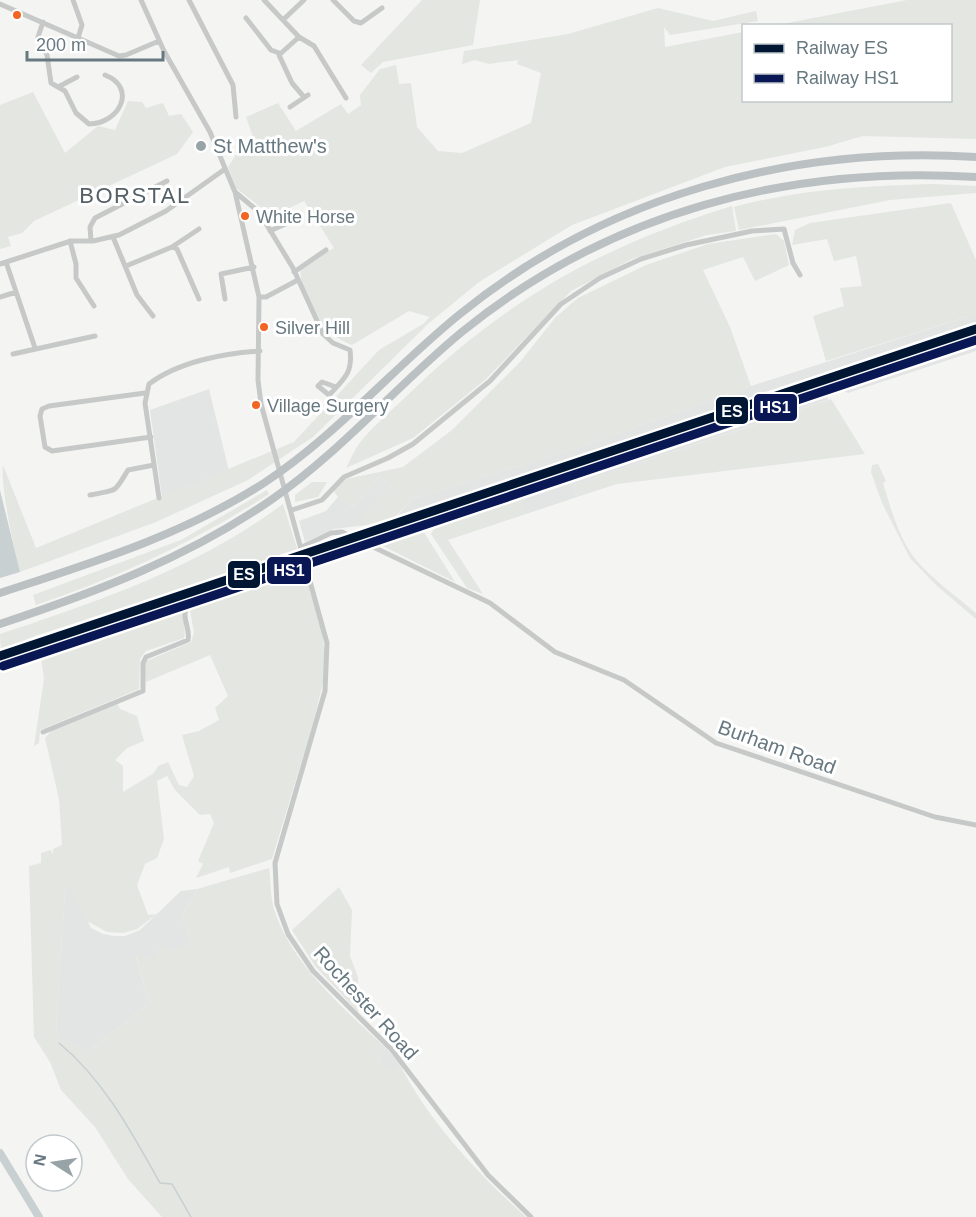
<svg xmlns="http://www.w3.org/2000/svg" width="976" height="1217" font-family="Helvetica,sans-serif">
  <rect width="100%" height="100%" fill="#f4f4f3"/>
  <path fill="#e3e5e4" d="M976,314v37l-128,42 -9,-4 -7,2 -5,9 -253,85 3,12 -51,17 -6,-19 -85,32h-34l-15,3 -2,-7 12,-6 16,-18 165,-51 174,-62z
    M209,389l20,82 -67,26 -12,-87z
    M380,477l10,10 -27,29 4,9 -33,4 -29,13 -6,-21 27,-10 12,-14 15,10z
    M71,886l20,42 12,6 11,2h11l15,-6 41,-39 16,-2 -15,27 9,29 -37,14 -18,-2 13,47 -59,46 -22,-5 -9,-7 -3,-9 9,-138z
    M386,1048l14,17 -12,7 -9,-15z"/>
  <path fill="#e3e6e1" d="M422,0h58l-7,45 -90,17 -12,11 -10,-8z
    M907,0h69v139l-113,-3 -38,11 -100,20 -153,58 -93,57 -50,41 -116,114 -65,43 -92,42 -136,50c-6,-23 -20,-88 -17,-107l33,83 258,-106 85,-92 44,-26 7,-7 -21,-6 -57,34c-33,-12 -50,-44 -52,-78l34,-19 -30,-47 -37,18 -4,-10 -27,-21 -8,-21 8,-12 20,-10 -10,-28 32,-14 18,28 45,-27 7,10 13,-9 -1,-10 20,-26 16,-4 3,19 12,-1 6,44 21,24 24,2 69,-30 10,-50 -24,-9 1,-4 -29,4 -14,-4 -13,4 2,-13 104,-17 90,-26 55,13 43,-10 2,10 -88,14 -6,-8 1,20 78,-15 1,68h206v-74l-173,-1z
    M33,92l32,61 33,-27 17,4 13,-29 14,1 4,6 17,-5 6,13 12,-2 12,18 -16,22 -143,67 -12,12 -14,4 3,9 -11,3v-144z
    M933,184l43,2v7l-86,7 -151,30 -5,-23c66,-18 132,-21 199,-23z
    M951,203l25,57v54l-150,47 -13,-45 31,-10 -4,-18 22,-2 -6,-30 -22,5 -7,-22 -35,6 3,-15 15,-7z
    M732,206l4,25 -29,4 -75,24 -61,32 -86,89 -72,58 -67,30c5,-9 9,-20 16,-28 15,-18 35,-34 52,-51 96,-92 191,-144 318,-183z
    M776,234l8,7 5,24 -34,16 -12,-24 -40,13 27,57 21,59 -174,62 -165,51 -17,18 -28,8 -5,-9 28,-29 -10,-10 -27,30 -15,-10 -5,-7 13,-11 57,-12 49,-37 68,-68 35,-44 23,-20 68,-33 62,-21z
    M831,399l34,55 -248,30 -40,13 -3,-12z
    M878,464l8,17 -3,2c8,26 16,56 33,77 17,20 40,36 60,53v6l-39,-33 -27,-28 -28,-55 -11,-31 1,-7z
    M312,482h15l-9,15 -23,5v-7z
    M267,490l2,4c-73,47 -150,83 -233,111l-3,-10 148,-55z
    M521,495l5,19 -78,26 35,54 -16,-6 -36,-54 4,-7z
    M283,504l15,47 -263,85 -34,15 -1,-17c99,-33 199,-67 283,-130z
    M401,527l21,2 33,53 -90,-45z
    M304,572l17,52 4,29 -1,25 -10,42 -42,139 -42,14 -1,-6 -33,11 7,-14 -5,-3 16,-38 -4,-9 -10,1 -25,-25 -8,-14 -10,5 7,58 -7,19 -12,6 -8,21 11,30 9,-1 -20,15 -14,4 -16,-1 -22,-12 -14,-33 -6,4 -9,139c6,15 19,16 34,20l59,-46 -13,-48 18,3 6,-13 15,5 6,-5 10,-1 -9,-29 15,-27 72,-21c2,13 1,29 5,41 17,55 71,101 112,139l-7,9 9,14 12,-6c30,58 78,109 126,152h-364l-34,-38 -33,-52 -34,-37 -11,-28 -16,-25 -5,-171 12,-3v-10l10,-3 2,5v-6l9,-4 -3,-46 -14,-61 7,-8 65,-27 3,6 17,7 7,25 -17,7 -12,12 8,6v26l31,-19 4,-7 10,-4 11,23 8,2 7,-11 -12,-41 17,-4 20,-11 -4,-12 13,-12 -18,-41 -64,27 -2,-20 47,-20 3,-9 -4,-23z
    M182,600c-2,13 5,26 2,38l-38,13 -6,8 -1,30 -99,41 -1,13 -5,3 10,-67 -4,-28z
    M339,887l13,23 -2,46 8,21v35l-43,-46 -23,-36z"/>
  <path fill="#c8d0d2" d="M0,490l20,82 -20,6z"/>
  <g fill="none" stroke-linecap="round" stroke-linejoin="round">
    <path stroke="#c8d0d2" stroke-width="1.5" d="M59,1043c45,37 73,90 101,140l12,1 19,33"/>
    <path stroke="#c8d0d2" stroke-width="8" d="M0,1153l39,64"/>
    <path stroke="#c7c9c9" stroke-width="5" d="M73,0l9,25 -4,13
      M141,0l23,51 46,81 25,60 24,105 -1,83 3,24 66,239 -2,48 -50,172 2,41 11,30 25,37 78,78 97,126 43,42
      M189,0l44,85 3,32
      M264,0l35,37 15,9 32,52
      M333,0l21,21 7,2 21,-15
      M0,4l119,52 7,-1 33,-14
      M246,18l25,32 8,3
      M283,20l21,-20
      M43,22l-5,15 9,18 4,28 14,8 11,22 13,11c30,0 49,-36 16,-49
      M299,37l-20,18 13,28 12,14
      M60,86l17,-9
      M290,107l18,-12
      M235,192l24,20 34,56 30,66 10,9 17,7c3,23 -6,29 -21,45l-11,-9 4,-4 14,5
      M270,231l24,-11
      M113,237l24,58 16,21
      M70,241l6,23v14l18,28
      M91,241l-1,-14 5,-9 72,-37
      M172,247l27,-18
      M6,262l29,86
      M0,264l71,-23h22l26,-6 47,-24 59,-42
      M126,266l46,-19 5,2 22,50
      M294,272l32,-22
      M0,297l16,-5
      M259,297h7l30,-16
      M225,299l-4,-25 33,-7
      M13,354l82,-18
      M145,393l-96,13 -7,3 -2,7 5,31 7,4 99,-14
      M90,495c29,-6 23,-1 38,-25l26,-5
      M159,498l-14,-95 4,-19c29,-22 75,-31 111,-33
      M292,510l30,-10 22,-23 44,-19 25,-14 77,-63 71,-77 39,-26 41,-19 45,-14 66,-14 32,-2 9,34 7,12
      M302,547l29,-14 11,-1 148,71 65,49 69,28 92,63 219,74 41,8
      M43,732l100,-41v-28l3,-6 42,-17c3,-13 -9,-24 1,-36l118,-41"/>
    <path stroke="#bbc1c3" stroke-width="8" d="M0,593c91,-30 183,-58 264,-110 73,-48 129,-115 196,-169 145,-118 331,-169 516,-157
      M0,624c96,-32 187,-66 271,-124 71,-49 126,-115 192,-169 147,-119 326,-166 513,-154"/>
    <g stroke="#fff" stroke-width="14">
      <path id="rail-1" d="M0,656l976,-327"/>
    </g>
    <g stroke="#fff" stroke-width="14">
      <path id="rail-2" d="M3,666l973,-326"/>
    </g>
    <use href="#rail-1" stroke="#011633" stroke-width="9"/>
    <use href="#rail-2" stroke="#091855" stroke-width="9"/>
  </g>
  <g fill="#f26522" stroke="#fff" stroke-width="2">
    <circle cx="17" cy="15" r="5"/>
    <circle cx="245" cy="216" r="5"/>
    <circle cx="264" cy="327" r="5"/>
    <circle cx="256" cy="405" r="5"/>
  </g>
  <circle fill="#98a3a8" stroke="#fff" stroke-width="2" cx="201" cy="146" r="6"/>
  <g text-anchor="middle" stroke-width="6" stroke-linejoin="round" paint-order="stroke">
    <g font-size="18" fill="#677880" stroke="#fff" text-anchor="start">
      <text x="256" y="223">White Horse</text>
      <text x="275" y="334">Silver Hill</text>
      <text x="267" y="412">Village Surgery</text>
    </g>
    <g font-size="20" fill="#677880" stroke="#fff" text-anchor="start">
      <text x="213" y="153">St Matthew's</text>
    </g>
    <g font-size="20" fill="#677880" stroke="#fff">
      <text transform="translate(777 747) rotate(20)" y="7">Burham Road</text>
      <text transform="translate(366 1003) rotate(48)" y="7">Rochester Road</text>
    </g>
    <g font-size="22" letter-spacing="1.5" fill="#546066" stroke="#fff">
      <text x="135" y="203">BORSTAL</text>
    </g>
  </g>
  <g stroke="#fff" stroke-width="2">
    <rect x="753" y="393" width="45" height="29" rx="6" fill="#091855"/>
    <rect x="715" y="396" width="34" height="29" rx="6" fill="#011633"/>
    <rect x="266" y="556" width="46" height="29" rx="6" fill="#091855"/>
    <rect x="227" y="560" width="34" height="29" rx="6" fill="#011633"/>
  </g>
  <g font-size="16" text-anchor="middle" font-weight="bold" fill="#fff">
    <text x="775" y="413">HS1</text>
    <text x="732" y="417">ES</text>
    <text x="289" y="576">HS1</text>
    <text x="244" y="580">ES</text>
  </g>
  <rect x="742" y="24" width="210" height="78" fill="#ffffff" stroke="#c2c9cc" stroke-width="1.5"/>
  <rect x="754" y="44" width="30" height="9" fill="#011633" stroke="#c2c9cc" stroke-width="1.5"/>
  <text x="796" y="54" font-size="18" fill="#677880">Railway ES</text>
  <rect x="754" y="74" width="30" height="9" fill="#091855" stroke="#c2c9cc" stroke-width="1.5"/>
  <text x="796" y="84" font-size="18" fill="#677880">Railway HS1</text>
  <g transform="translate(54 1163) rotate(282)"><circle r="28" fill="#ffffff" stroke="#c2c9cc" stroke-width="1.5"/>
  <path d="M0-4.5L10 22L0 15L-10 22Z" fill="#98a3a8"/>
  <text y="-9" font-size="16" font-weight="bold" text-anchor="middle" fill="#677880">N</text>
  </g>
  <path d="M27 51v9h136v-9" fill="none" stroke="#677880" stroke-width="3"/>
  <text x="36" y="51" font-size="18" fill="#677880" stroke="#ffffff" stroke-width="4.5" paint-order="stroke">200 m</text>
</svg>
